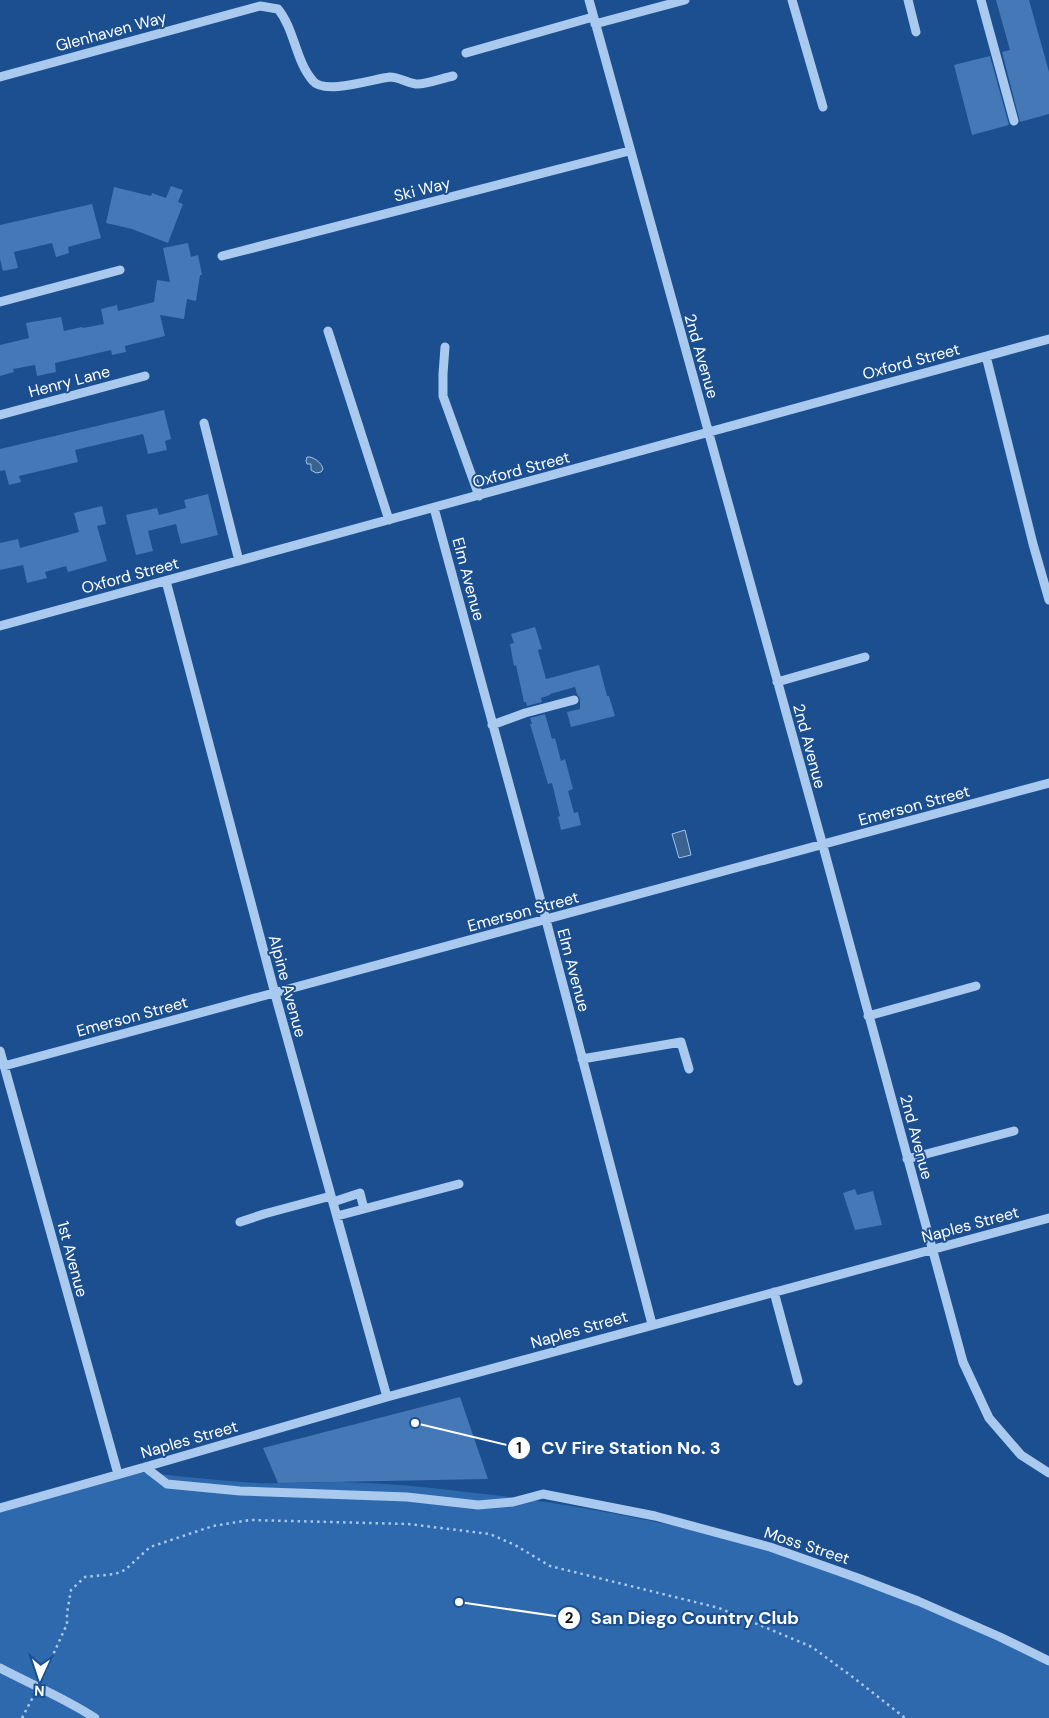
<svg xmlns="http://www.w3.org/2000/svg" width="1049" height="1718" font-family="'DM Sans',sans-serif">
  <rect width="100%" height="100%" fill="#1b4f8f"/>
  <path fill="#2e69ad" d="M116,1470c47,4 93,10 140,13 29,1 58,-1 87,-1 38,1 77,4 115,9 143,15 288,45 423,97 57,21 112,49 168,73v57h-1049v-214l75,-20z"/>
  <path fill="#3c6290" stroke="#9cc4f0" d="M307,457c6,-1 15,6 16,12l-2,3 -5,1 -5,-3v-6h-4l-1,-3z
    M685,830l6,25 -12,3 -7,-24z"/>
  <path fill="#4478b7" d="M996,0h33l20,72v42l-29,8 -18,-70 8,-2z
    M990,56l19,69 -37,10 -18,-70z
    M171,186l12,4 -5,12 5,2 -15,39 -36,-14 -26,-6 8,-36 37,9 1,-3 14,5z
    M92,204l9,34 -33,9 1,6 -13,4 -4,-14 -38,9 4,16 -15,3 -3,-12v-34z
    M188,243l3,14 7,-2 4,20h-2l-4,26 -9,-2 -3,20 -24,-4 5,21 -40,10 1,6 -14,3 -1,-5 -56,13 1,9 -19,4 -2,-11 -22,4 1,3 -14,4v-31l29,-7 -3,-15 35,-6 3,14 18,-4 1,1 21,-4 -3,-15 16,-4 1,6 36,-9 3,-22 13,2 -7,-34z
    M164,410l7,29 -6,2 2,9 -19,4 -5,-20 -68,16 3,12 -59,14 2,6 -12,3 -4,-15 -5,1v-22z
    M208,494l10,41 -37,9 -5,-20 -28,7 5,20 -17,4 -10,-40 31,-7 2,7 27,-7 -2,-8z
    M102,506l4,18 -9,2 10,35 -39,11 -2,-6 -21,6 2,6 -20,5 -4,-18 -23,5v-27l18,-4 2,9 59,-16 -5,-19z
    M535,627l7,22 -4,1 8,29 53,-14 8,31h2l6,20 -44,11 -4,-15 13,-3v-10l-3,-5 -2,-7 -25,7v1l-9,3 1,4 -15,4 -1,-4h-2l-8,-37 -2,1 -4,-22 4,-1 -3,-9z
    M545,714l7,25 3,-1 6,23 4,-2 8,30 -5,2 6,22 4,-1 3,13 -20,5 -3,-13 2,-1 -8,-33 -4,1 -18,-60h2l-2,-6z
    M855,1189l2,6 16,-4 9,34 -27,5 -12,-37z
    M460,1397l28,82 -210,4 -15,-35z"/>
  <g fill="none" stroke-linecap="round" stroke-linejoin="round">
    <path stroke="#a9c9ee" stroke-width="2.5" stroke-dasharray="2.5 4" stroke-linecap="butt" d="M43,1677l24,-53v-11l4,-23 14,-13 30,-3 10,-4 25,-23 63,-21 37,-6 158,4 82,10 25,11 35,21 169,42 93,39 42,31 51,40
      M22,1718l11,-21"/>
    <path stroke="#a9c9ee" stroke-width="9" d="M589,0l234,846 140,516 26,56 32,37 28,18
      M792,0l31,107
      M908,0l8,32
      M981,0l33,121
      M595,24l90,-24
      M466,53l127,-36
      M0,77l260,-71 18,3c17,21 17,51 35,72 11,14 60,-2 77,-4 9,0 17,6 26,7 9,1 27,-6 37,-8
      M222,256l407,-105
      M0,302l120,-32
      M328,331l61,189
      M445,347l-2,27v22l36,100
      M986,356l47,188 16,56
      M0,415l145,-39
      M204,423l35,138
      M434,508l112,412 106,404
      M166,581l112,424 109,392
      M0,626l1049,-287
      M777,682l88,-25
      M492,725l33,-12 49,-13
      M868,1016l108,-30
      M0,1051l118,423
      M582,1059l99,-17 8,27
      M4,1066l1045,-283
      M907,1159l107,-28
      M333,1202l27,-9 4,16
      M337,1216l122,-32
      M240,1222l24,-8 67,-18
      M774,1292l24,89
      M145,1467l22,17 73,7 167,6 71,8 35,-3 30,-8 112,22 115,31 85,30 63,24 82,36 49,24
      M0,1508l145,-41 242,-70 662,-179
      M0,1668c32,17 65,30 95,50"/>
  </g>
  <g text-anchor="middle" stroke-width="4" stroke-linejoin="round" paint-order="stroke">
    <g font-size="16" fill="#fff" stroke="#1b4f8f">
      <text transform="translate(111 31) rotate(-15)" y="6">Glenhaven Way</text>
      <text transform="translate(422 189) rotate(-14)" y="6">Ski Way</text>
      <text transform="translate(702 356) rotate(74)" y="6">2nd Avenue</text>
      <text transform="translate(911 361) rotate(-15)" y="6">Oxford Street</text>
      <text transform="translate(69 381) rotate(-15)" y="6">Henry Lane</text>
      <text transform="translate(521 469) rotate(-15)" y="6">Oxford Street</text>
      <text transform="translate(130 575) rotate(-15)" y="6">Oxford Street</text>
      <text transform="translate(469 579) rotate(75)" y="6">Elm Avenue</text>
      <text transform="translate(810 746) rotate(75)" y="6">2nd Avenue</text>
      <text transform="translate(914 805) rotate(-15)" y="6">Emerson Street</text>
      <text transform="translate(523 911) rotate(-15)" y="6">Emerson Street</text>
      <text transform="translate(574 970) rotate(75)" y="6">Elm Avenue</text>
      <text transform="translate(288 986) rotate(75)" y="6">Alpine Avenue</text>
      <text transform="translate(132 1016) rotate(-15)" y="6">Emerson Street</text>
      <text transform="translate(917 1137) rotate(75)" y="6">2nd Avenue</text>
      <text transform="translate(970 1224) rotate(-15)" y="6">Naples Street</text>
      <text transform="translate(73 1259) rotate(75)" y="6">1st Avenue</text>
      <text transform="translate(579 1329) rotate(-16)" y="6">Naples Street</text>
      <text transform="translate(189 1439) rotate(-16)" y="6">Naples Street</text>
      <text transform="translate(807 1545) rotate(18)" y="6">Moss Street</text>
    </g>
  </g>
  <path fill="none" stroke="#fff" stroke-width="2" d="M415 1423L519 1448M459 1602L569 1618"/>
  <g fill="#fff" stroke="#1b4f8f" stroke-width="2">
    <circle cx="415" cy="1423" r="5"/>
    <circle cx="459" cy="1602" r="5"/>
    <circle cx="519" cy="1448" r="12"/>
    <circle cx="569" cy="1618" r="12"/>
  </g>
  <g font-size="15" text-anchor="middle" font-weight="bold" fill="#111">
    <text x="519" y="1453">1</text>
    <text x="569" y="1623">2</text>
  </g>
  <g font-size="18" text-anchor="middle" font-weight="bold" fill="#fff" stroke="#1b4f8f" stroke-width="4" stroke-linejoin="round" paint-order="stroke">
    <text x="631" y="1454">CV Fire Station No. 3</text>
    <text x="695" y="1624">San Diego Country Club</text>
  </g>
  <g transform="translate(40 1678) rotate(183)" stroke="#1b4f8f" stroke-width="4" paint-order="stroke">
  <path d="M0-4L9 19L0 12L-9 19Z" fill="#ffffff"/>
  <text y="-8" font-size="14" font-weight="bold" text-anchor="middle" fill="#ffffff">N</text>
  </g>
</svg>
